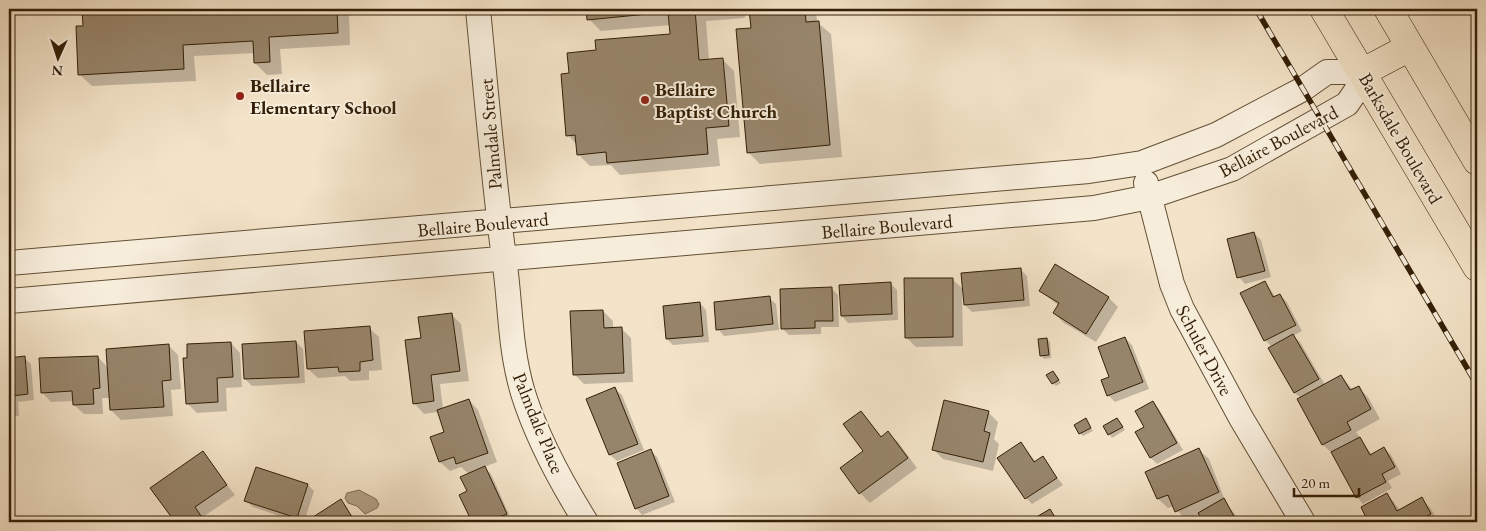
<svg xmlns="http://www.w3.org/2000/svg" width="1486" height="531" font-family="'EB Garamond',serif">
  <rect width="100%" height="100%" fill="#f3e3c8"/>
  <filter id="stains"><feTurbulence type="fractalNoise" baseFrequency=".004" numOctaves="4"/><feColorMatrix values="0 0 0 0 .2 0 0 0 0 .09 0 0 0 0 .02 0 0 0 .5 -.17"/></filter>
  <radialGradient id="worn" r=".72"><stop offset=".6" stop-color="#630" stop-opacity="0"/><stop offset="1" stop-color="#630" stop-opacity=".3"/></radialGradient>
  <path fill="#b2a086" stroke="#7f6c53" d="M359,490l17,9 3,5 -2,4 -12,6 -8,-8 -9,-3 -3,-5 2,-5z"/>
  <path fill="#0003" d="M84,9h274v4h-9l1,32 -70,4 2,25 -15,1 -12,-12v-10l-61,3 2,25 -104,5 -13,-12 6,-47z
    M588,9h228l1,13 14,12 11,123 -82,7 -12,-12 4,-123 -1,-18 -6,1v6l-39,3 3,39 13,-1 12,12 6,66 -23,2 3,27 -100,9 -9,-10 -21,1 -12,-12 -1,-9 -9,-10 2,-60 27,-24 74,-16v-10l-70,6 -12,-12z
    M1254,233l7,7 10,37 -26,7 -6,-7z
    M1020,269l7,7 3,30 -58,6 -7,-7 -1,-13h-2l1,54 -47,1 -10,-10 46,-58 12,11z
    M1265,282l11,16 4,-3 7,7 15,29 -9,5 7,6 25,43 16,-9 12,14 5,-3 10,10 12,22 -24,13 16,23 12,-7 7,7 10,19 -13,7 4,7 -29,16 -6,-7 -24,-43 -10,-9 -24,-46 2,-1 -6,-5 -26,-44 3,-2 -7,-7z
    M890,283l7,7 1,30 -50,3 -6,-7z
    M831,288l7,7 1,32h-18v7l-32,1 -6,-6z
    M1040,291l69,7 9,9 -22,35 -32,-19 -10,-10 5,-7z
    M769,298l7,6 3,26 -55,6 -6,-7z
    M700,303l6,7 3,32 -36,3 -6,-6z
    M603,311l10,10v8l8,-1 10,10 2,44 -49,2 -9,-9z
    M451,314l10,10 8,57 -29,3 3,25 26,-9 9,10 19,52 -13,5 7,7 21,47 -3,1h-35l-13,-27 8,-3v-18l-8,-7 -11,4 -10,-9 6,-29 -8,-21 -14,2 -9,-10 -9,-63 16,-2z
    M369,328l10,9 3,33 -13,1v9l-19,1 -5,-5 -27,2 -10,-9z
    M1125,338l7,7 17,44 -34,13 -7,-7z
    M1047,339l3,3 1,16 -7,1 -3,-4z
    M296,342l7,7 2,34 -53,3 -7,-7z
    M231,343l9,10 2,34 -16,1 1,23 -30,2 -10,-10z
    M169,346l9,9 3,34 -10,1 2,26 -52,4 -10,-10 -1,-12h-8l1,16h-19l-10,-9v-4l-23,1 -9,-10 56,-35 10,11z
    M24,358l7,6 3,36 -16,2 1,14h-10v-57z
    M1053,372l8,11 -5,3 -3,-3z
    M615,389l7,6 22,55 -27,11 -7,-6 -22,-55z
    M1153,402l6,7 24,41 -26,14 -6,-6 -5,-30z
    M861,412l21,25 6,-4 10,9 19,26 -47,35 -10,-10 5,-41z
    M988,412l10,10 -4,17 5,5 -6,27 -50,-12 -10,-10z
    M1085,420l8,11 -10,5 -3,-3z
    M1120,423l5,7 -13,8 -7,-11z
    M1021,443l15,19 6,-4 21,27 -31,19 -6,-6z
    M1199,450l10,9 17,44 15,19h-36l-5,-8 -14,7 -12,-15 -6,2 -10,-9 -11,-26z
    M651,451l6,6 18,45 -33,13 -6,-7z
    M202,453l33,42 -32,22 4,5h-30l-25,-34z
    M308,485l6,6 -10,31h-7l-44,-15 -7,-6z
    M1387,494l13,16 22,-11 9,10 8,13h-69l-8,-14z
    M341,501l16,21h-44l-2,-2z
    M1050,511l10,11h-29z"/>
  <path fill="#97856b" stroke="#331f06" d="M82,9h255l1,24 -69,4 1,25 -16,1 -1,-22 -70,4 1,24 -106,6 -2,-49h7z
    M586,9h116h-7l4,51 24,-2 6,68 -23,2 2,26 -101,9 -1,-11 -29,3 -2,-20 -9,1 -5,-62 8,-1 -2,-20 29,-3 -1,-10 75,-6 -2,-22 -81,8z
    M749,9h56l1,13 13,-1 11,124 -83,8 -11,-124 15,-1z
    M1254,232l11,39 -28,7 -10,-39z
    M1055,264l54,33 -23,37 -33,-21 6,-10 -20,-12z
    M1021,268l3,32 -60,5 -3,-32z
    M904,278h49v59l-48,1z
    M1265,281l8,16 7,-3 16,31 -32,16 -24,-48z
    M891,282l1,32 -51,2 -2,-31z
    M832,287l1,34h-18v7l-34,1 -1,-40z
    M770,296l3,28 -57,6 -2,-28z
    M700,302l3,34 -37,3 -3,-33z
    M603,310l1,18 18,-1 2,46 -51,2 -3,-64z
    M452,313l8,58 -29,4 3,26 -21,3 -8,-64 16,-2 -3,-21z
    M370,326l3,34 -13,2v9l-21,1 -1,-5 -31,2 -3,-38z
    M1293,334l26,45 -25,14 -26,-45z
    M1125,337l18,45 -36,14 -6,-16 8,-3 -11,-30z
    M1047,338l2,17 -9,1 -2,-17z
    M296,341l3,36 -55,2 -2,-35z
    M231,342l2,35 -16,1 1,24 -32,2 -3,-46h4v-14z
    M169,344l2,36 -9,1 2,26 -54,3 -4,-61z
    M25,356l3,38 -16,2 1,13 -4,1v-52z
    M98,356l2,32 -7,1 1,15 -21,1 -1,-14 -31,2 -2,-35z
    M1053,371l6,9 -7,4 -6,-9z
    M1341,375l9,15 9,-4 12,23 -24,13 4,8 -29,15 -25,-46z
    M615,387l23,57 -29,11 -23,-56z
    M469,399l19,54 -32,11 -2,-7 -15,5 -9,-25 14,-5 -7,-22z
    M944,400l45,11 -5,20 6,2 -7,29 -51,-12z
    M1153,401l24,42 -27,15 -15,-26 9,-5 -9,-16z
    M861,411l20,26 7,-6 20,27 -49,36 -19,-26 23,-17 -20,-27z
    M1086,418l5,10 -12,6 -5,-9z
    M1117,418l6,9 -15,8 -5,-9z
    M1360,437l10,18 14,-8 11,20 -13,7 4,8 -30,16 -25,-46z
    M1021,442l13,20 9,-6 14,22 -32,21 -28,-41z
    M1199,448l20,44 -44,20 -7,-17 -11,4 -12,-27z
    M651,449l18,47 -34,13 -18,-46z
    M203,451l24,34 -32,22 8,12 -4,3h-24l-25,-34z
    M485,466l22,48 -19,8h-16l-13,-27 8,-4 -7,-14z
    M256,467l52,17 -11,34 -53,-17z
    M1387,493l10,18 25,-14 9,17 -16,8h-47l-7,-15z
    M1224,498l13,24h-34l-5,-9z
    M341,499l14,23h-43l-2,-3z
    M1050,509l8,13h-30z"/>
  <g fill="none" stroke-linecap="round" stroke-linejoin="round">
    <g stroke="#635036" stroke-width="26">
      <path id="minor" d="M478,9c8,83 15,166 26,249 7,47 5,88 19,135 14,45 38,89 63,129
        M1146,183l26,101 10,25 59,109 62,104
        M9,263l1080,-92 53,-8 74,-28 87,-46 24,-17h36l-7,19 -9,13 -115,65 -83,28 -55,11 -1085,93"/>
    </g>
    <g stroke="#331f06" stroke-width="29">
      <path id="major" d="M1324,9l153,258
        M1388,9l89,152
        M1363,72l47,-25"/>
    </g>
    <use href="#minor" stroke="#f7eddb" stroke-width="24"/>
    <use href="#major" stroke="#f3e3c8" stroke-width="28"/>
    <g stroke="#331f06" stroke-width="5.5">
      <path id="rail" d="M1256,9l221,376"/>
    </g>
    <use href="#rail" stroke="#f7eddb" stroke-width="4" stroke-dasharray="11" stroke-linecap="butt"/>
  </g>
  <g fill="#8f2418" stroke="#f7eddb" stroke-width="2">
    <circle cx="240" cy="96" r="5"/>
    <circle cx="645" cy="100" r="5"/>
  </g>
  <g text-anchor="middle" stroke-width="4" stroke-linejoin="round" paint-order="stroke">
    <g font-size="19" font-weight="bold" fill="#331f06" stroke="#f7eddb" text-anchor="start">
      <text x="250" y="92">Bellaire<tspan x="250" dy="22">Elementary School</tspan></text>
      <text x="655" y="96">Bellaire<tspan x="655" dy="22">Baptist Church</tspan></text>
    </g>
    <g font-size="19" fill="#331f06" stroke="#f7eddb">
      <text transform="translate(490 134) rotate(-95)" y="7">Palmdale Street</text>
      <text transform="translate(1401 138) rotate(60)" y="7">Barksdale Boulevard</text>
      <text transform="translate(1278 141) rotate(-28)" y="7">Bellaire Boulevard</text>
      <text transform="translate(483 224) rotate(-5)" y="7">Bellaire Boulevard</text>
      <text transform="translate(887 226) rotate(-5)" y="7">Bellaire Boulevard</text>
      <text transform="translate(1205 350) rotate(62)" y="7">Schuler Drive</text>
      <text transform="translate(539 423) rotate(68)" y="7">Palmdale Place</text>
    </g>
  </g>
  <rect width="1486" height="531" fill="none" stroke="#f3e3c8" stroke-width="30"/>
  <rect x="10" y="10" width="1466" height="511" fill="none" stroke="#331f06" stroke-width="2.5"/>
  <rect x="15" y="15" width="1456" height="501" fill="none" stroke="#331f06"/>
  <g transform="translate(58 58) rotate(183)" stroke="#f7eddb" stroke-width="4" paint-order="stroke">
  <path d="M0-4L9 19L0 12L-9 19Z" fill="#331f06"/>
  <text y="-8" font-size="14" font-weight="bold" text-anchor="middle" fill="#331f06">N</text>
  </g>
  <path d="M1294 488v8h65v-8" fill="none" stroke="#331f06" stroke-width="2.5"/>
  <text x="1301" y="488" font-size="15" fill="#331f06" stroke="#f7eddb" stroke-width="4" paint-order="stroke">20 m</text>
  <rect width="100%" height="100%" filter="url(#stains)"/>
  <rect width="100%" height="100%" fill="url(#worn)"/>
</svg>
